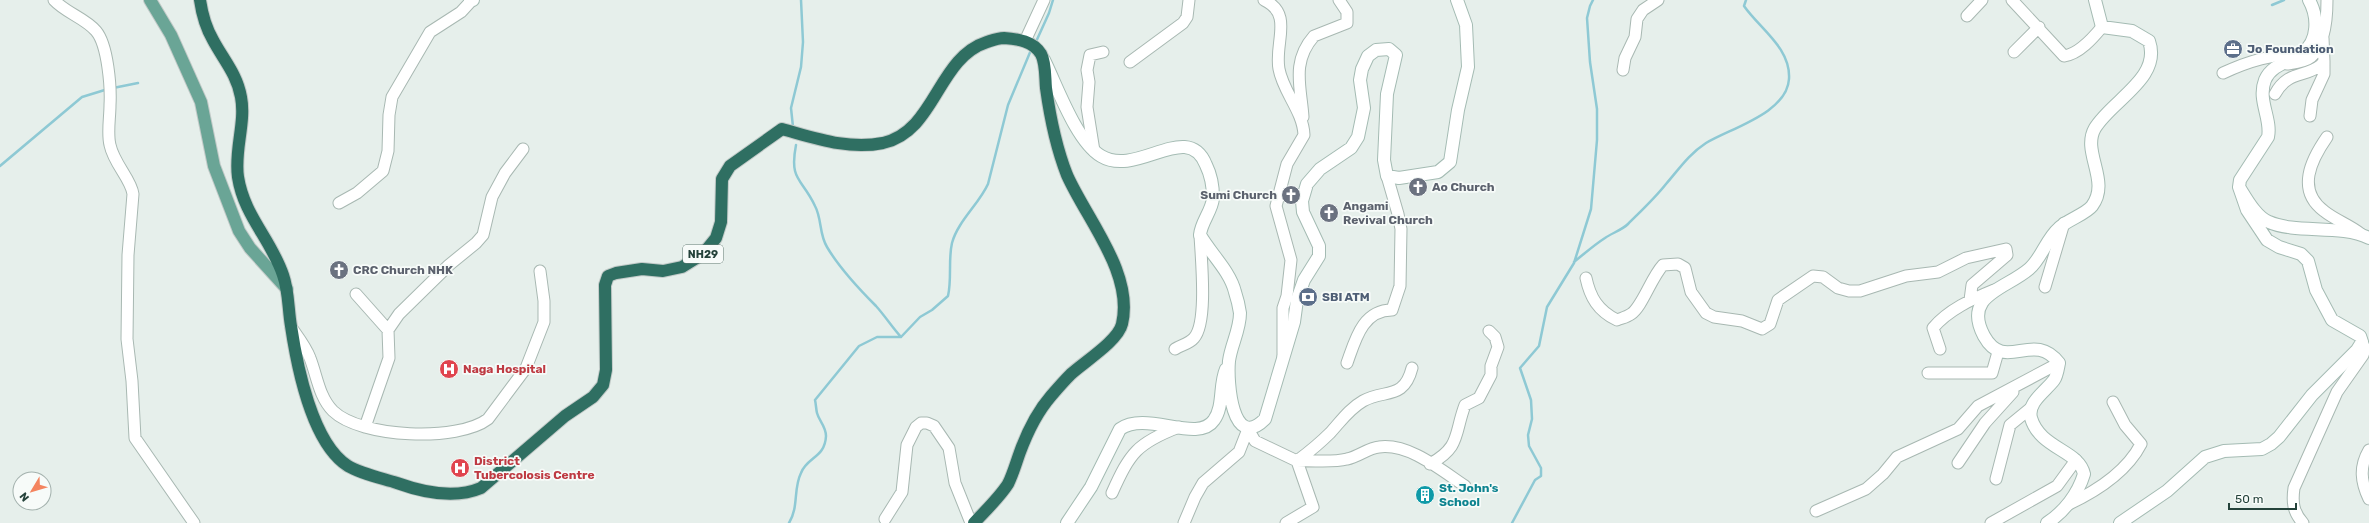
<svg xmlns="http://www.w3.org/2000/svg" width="2369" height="523" font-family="Rubik,sans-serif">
  <rect width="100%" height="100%" fill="#e6efeb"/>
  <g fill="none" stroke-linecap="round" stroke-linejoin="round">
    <path stroke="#8ec9d4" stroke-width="2.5" d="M2272,5l12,-5
      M1035,44l14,-31 4,-13
      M113,88l25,-5
      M793,127l-2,-19 10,-41 2,-25 -2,-42
      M796,145c-7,36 6,33 19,61 7,13 4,28 12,41 13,22 31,41 49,59 9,10 16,21 25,31
      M0,166l82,-69 26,-8
      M1574,262c10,-8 20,-17 31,-24 7,-5 17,-8 23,-14 13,-13 27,-26 38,-40 13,-15 23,-30 40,-41 25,-15 81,-30 83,-64 2,-31 -29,-50 -45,-73l2,-6
      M789,523c10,-16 4,-34 12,-50 6,-16 24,-15 25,-37 0,-10 -7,-15 -9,-23 -1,-4 -1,-9 -2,-13l44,-54 18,-9h24l19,-20 12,-7 16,-14c4,-17 0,-36 4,-53 6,-22 27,-39 36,-59l20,-79 23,-55
      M1512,523l23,-43 6,-4v-8l-12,-22 -1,-11 4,-16 -1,-19 -11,-32 19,-22 8,-39 27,-44 17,-54 6,-69v-31l-7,-47 -3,-44 3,-12 3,-6"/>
    <g stroke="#a8b8b2" stroke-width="13">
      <path id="street" d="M54,0c12,13 31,18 42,31 12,14 15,57 14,74 0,13 -3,28 0,40 4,19 21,34 23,49l-5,61 -1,84 5,42 3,57 59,85
        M1264,0c30,14 10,43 15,69 4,23 24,42 25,66l-17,29 -11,42 15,54 -4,36 -4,12v48
        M2012,0l52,56c15,-2 29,-18 38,-29
        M1967,16l15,-16
        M1025,41l19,-41
        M2014,52l25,-25
        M1130,62l53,-39 4,-6 2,-17
        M2287,64c7,-1 18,-2 24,-7 14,-12 16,-40 16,-57
        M1623,70l2,-12 10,-21 2,-18 6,-9 15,-10
        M2223,73c26,-12 49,-19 78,-19
        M2275,94c13,-24 30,-16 46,-29l3,-4 -1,-23
        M2310,116l2,-16 12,-26v-13
        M1303,117c-2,-30 -12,-55 11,-81l33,-13v-11l-8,-12
        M2327,137c-16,23 -31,53 -3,74 11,9 26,14 37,23
        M1094,151l-7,-44 2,-25 -2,-12 3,-15 13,-3
        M339,203l18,-10 26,-22 5,-20 1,-36 3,-18 38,-65 31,-20 11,-12
        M1586,278c4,19 12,33 31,42 5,-2 10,-3 14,-6 11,-7 20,-36 32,-49l15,-1 7,4 6,24 15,21 8,4 28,4 20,8 8,-5 8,-24 35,-24 10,1 15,11 11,3h11l46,-15 32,-4 28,-14 40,-9 1,6 -35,30 -2,15
        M2045,287l19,-64
        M356,294l32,36
        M291,327c7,10 15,20 19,31 7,18 9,39 23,53 28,27 125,31 155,8l38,-51 18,-46v-21l-4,-30
        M1175,349c6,-4 14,-5 19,-11 14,-15 7,-81 6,-103
        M1940,349l-7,-21c15,-18 39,-29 61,-38
        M1347,363c8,-22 15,-53 45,-53l8,-24 1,-57 -3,-15 -11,-38
        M1928,373h64l6,-21
        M365,427l24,-69 -1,-28 11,-16 50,-49 27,-22 7,-8 9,-38 13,-24 18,-24
        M1248,429l7,12 42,20c12,-9 23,-18 33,-28 11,-12 19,-24 33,-32 22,-12 41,-1 49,-33
        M2369,450c-10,17 -8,32 0,49
        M1958,463l27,-40 28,-31
        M1430,464c31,-17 24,-30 35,-59l14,-7 12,-23v-9l7,-19 -3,-10 -6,-6
        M1996,479l14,-54 22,-18
        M1112,493c18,-40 25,-50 67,-66
        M2067,505c28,-13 59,-32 74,-61l-16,-19 -12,-23
        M1816,511l50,-22 17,-15 14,-17 61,-28 20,-23 81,-43
        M885,519l17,-27 5,-47 9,-18 5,-4h6l7,3 15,22 6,35 16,40
        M1184,523l11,-26 8,-14 36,-31 9,-23
        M1286,523l27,-16 -16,-46c17,-1 34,2 50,-2 11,-2 21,-11 32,-12 30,-4 62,23 86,39
        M1991,523l66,-37 19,-26
        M2303,523c-10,-11 -11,-21 -9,-35l43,-96 26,-37 2,-6 -3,-7"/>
    </g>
    <g stroke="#a4bbb3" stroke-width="14">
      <path id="secondary" d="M470,0h3
        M2309,0c9,16 10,41 -7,53 -12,9 -30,11 -37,27 -8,20 7,39 3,57l-28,43 -1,7c7,11 17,30 30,35 27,12 72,2 100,16
        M1044,60c13,26 32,81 57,96 36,22 87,-37 105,9 5,10 7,22 7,33 -1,13 -12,24 -13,37 10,18 30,36 35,57 2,6 4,14 5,21 0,17 -9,32 -11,48 -2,21 3,91 36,58l29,-97 3,-22 7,-20 15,-24v-10l-16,-34 -1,-11 5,-17 13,-15 31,-21 7,-11 6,-29 -4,-28 2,-11 6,-13 8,-6 13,-1 7,6 -9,39 -3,66 3,16 12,2 39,-6 12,-10 8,-52 10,-43 -2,-42 -9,-25
        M1067,523l24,-36 29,-58c26,-19 78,15 94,-9 10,-14 5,-35 12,-51
        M2047,523c17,-11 31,-29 37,-49 -5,-24 -44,-25 -53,-56 -4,-16 15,-27 23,-38 3,-4 4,-12 5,-17 -26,-34 -54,11 -75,-27 -22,-41 22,-47 45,-67 13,-11 17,-30 30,-41 8,-8 27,-14 33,-22 19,-25 -11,-54 3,-78 17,-28 67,-50 54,-87l-17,-10 -30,-4 -7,-27
        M2120,523l47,-32 38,-34 19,-6 38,-2 9,-5 8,-7 33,-42 45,-45 5,-8 -2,-6 -28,-16 -16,-30 -8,-29 -7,-7 -22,-7 -12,-7 -20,-30 -8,-23"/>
    </g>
    <g stroke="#c2cac8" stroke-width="14">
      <path id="primary" d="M150,0l21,35 30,67 13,64 25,65 11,17 37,41"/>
    </g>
    <g stroke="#c2cac8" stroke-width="14">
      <path id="highway" d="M200,0c2,14 6,28 13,40 10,19 24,34 28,57 5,26 -7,53 -3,80 6,39 33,62 45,98 6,17 5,34 8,51 6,40 21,117 57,140 14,8 33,12 49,17 25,9 58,16 84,5l84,-72 28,-19 10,-12 3,-15 -1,-85 3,-9 8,-3 26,-4 21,2 19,-4 21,-13 13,-16 5,-16 1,-43 8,-13 52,-37c33,9 66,21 101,14 53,-12 54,-85 104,-101 6,-2 11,-4 17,-4 14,1 29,3 37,16 5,9 4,24 5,34 4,29 10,59 21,87 20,45 67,98 55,149 -4,17 -38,38 -51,50 -7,7 -14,15 -20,22 -13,15 -24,37 -31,56 -4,11 -7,22 -12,32 -9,14 -23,27 -34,39"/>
    </g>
    <use href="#street" stroke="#fff" stroke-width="11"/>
    <use href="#secondary" stroke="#fff" stroke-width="12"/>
    <use href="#primary" stroke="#6aa596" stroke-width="12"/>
    <use href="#highway" stroke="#2f6f62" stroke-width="12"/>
  </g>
  <defs>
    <g id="office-disc" transform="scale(1)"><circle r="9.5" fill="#5c6f8a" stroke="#f7fbf9"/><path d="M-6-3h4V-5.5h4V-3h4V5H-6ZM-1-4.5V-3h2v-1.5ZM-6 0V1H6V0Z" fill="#fff"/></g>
    <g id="church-disc" transform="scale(1)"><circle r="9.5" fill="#6b7280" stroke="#f7fbf9"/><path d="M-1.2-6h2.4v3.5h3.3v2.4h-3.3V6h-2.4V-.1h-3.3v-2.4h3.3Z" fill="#fff"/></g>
    <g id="bank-disc" transform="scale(1)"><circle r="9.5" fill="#5c6f8a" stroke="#f7fbf9"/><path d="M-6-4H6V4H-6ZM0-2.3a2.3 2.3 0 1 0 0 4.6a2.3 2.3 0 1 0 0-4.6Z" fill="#fff"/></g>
    <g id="hospital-disc" transform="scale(1)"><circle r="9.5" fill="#e0444e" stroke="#f7fbf9"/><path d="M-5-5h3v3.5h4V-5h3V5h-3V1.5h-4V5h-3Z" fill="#fff"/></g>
    <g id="building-disc" transform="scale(1)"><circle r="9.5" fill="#0f9aa8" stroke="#f7fbf9"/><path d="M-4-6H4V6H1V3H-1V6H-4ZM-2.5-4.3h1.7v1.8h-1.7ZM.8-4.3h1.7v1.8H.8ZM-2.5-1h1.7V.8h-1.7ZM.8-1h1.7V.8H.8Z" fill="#fff"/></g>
  </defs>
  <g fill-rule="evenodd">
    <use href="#office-disc" x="2233" y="49"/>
    <use href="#church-disc" x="1418" y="187"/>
    <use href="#church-disc" x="1291" y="195"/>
    <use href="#church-disc" x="1329" y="213"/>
    <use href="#church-disc" x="339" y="270"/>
    <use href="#bank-disc" x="1308" y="297"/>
    <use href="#hospital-disc" x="449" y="369"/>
    <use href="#hospital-disc" x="460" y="468"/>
    <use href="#building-disc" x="1425" y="495"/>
  </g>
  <g text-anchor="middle" stroke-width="3.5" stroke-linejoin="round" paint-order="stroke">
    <rect fill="#f7fbf9" stroke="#637a73" stroke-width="1" x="683" y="245" width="40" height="18" rx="3"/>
    <g font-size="11" font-weight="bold" fill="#24423a">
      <text x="703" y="258">NH29</text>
    </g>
    <g font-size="12" font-weight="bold" fill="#4e5e75" stroke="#f7fbf9" text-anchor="start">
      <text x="2247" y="53">Jo Foundation</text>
      <text x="1322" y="301">SBI ATM</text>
    </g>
    <g font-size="12" font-weight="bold" fill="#5b616d" stroke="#f7fbf9" text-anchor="start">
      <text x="1432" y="191">Ao Church</text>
      <text x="1277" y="199" text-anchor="end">Sumi Church</text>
      <text x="1343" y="210">Angami<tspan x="1343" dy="14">Revival Church</tspan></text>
      <text x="353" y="274">CRC Church NHK</text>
    </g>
    <g font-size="12" font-weight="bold" fill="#be3a42" stroke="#f7fbf9" text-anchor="start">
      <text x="463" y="373">Naga Hospital</text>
      <text x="474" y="465">District<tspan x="474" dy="14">Tubercolosis Centre</tspan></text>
    </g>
    <g font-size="12" font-weight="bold" fill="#0d838f" stroke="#f7fbf9" text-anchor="start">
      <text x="1439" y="492">St. John's<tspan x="1439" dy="14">School</tspan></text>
    </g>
  </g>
  <g transform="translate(32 491) rotate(232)"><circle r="19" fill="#f7fbf9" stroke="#a3b1ad"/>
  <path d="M0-3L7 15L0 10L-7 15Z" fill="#f4845f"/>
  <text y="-6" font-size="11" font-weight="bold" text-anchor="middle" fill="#24423a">N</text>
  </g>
  <path d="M2229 503v6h67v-6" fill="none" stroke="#24423a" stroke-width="2"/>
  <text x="2235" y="503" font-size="12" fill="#24423a" stroke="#f7fbf9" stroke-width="3" paint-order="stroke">50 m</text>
</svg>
